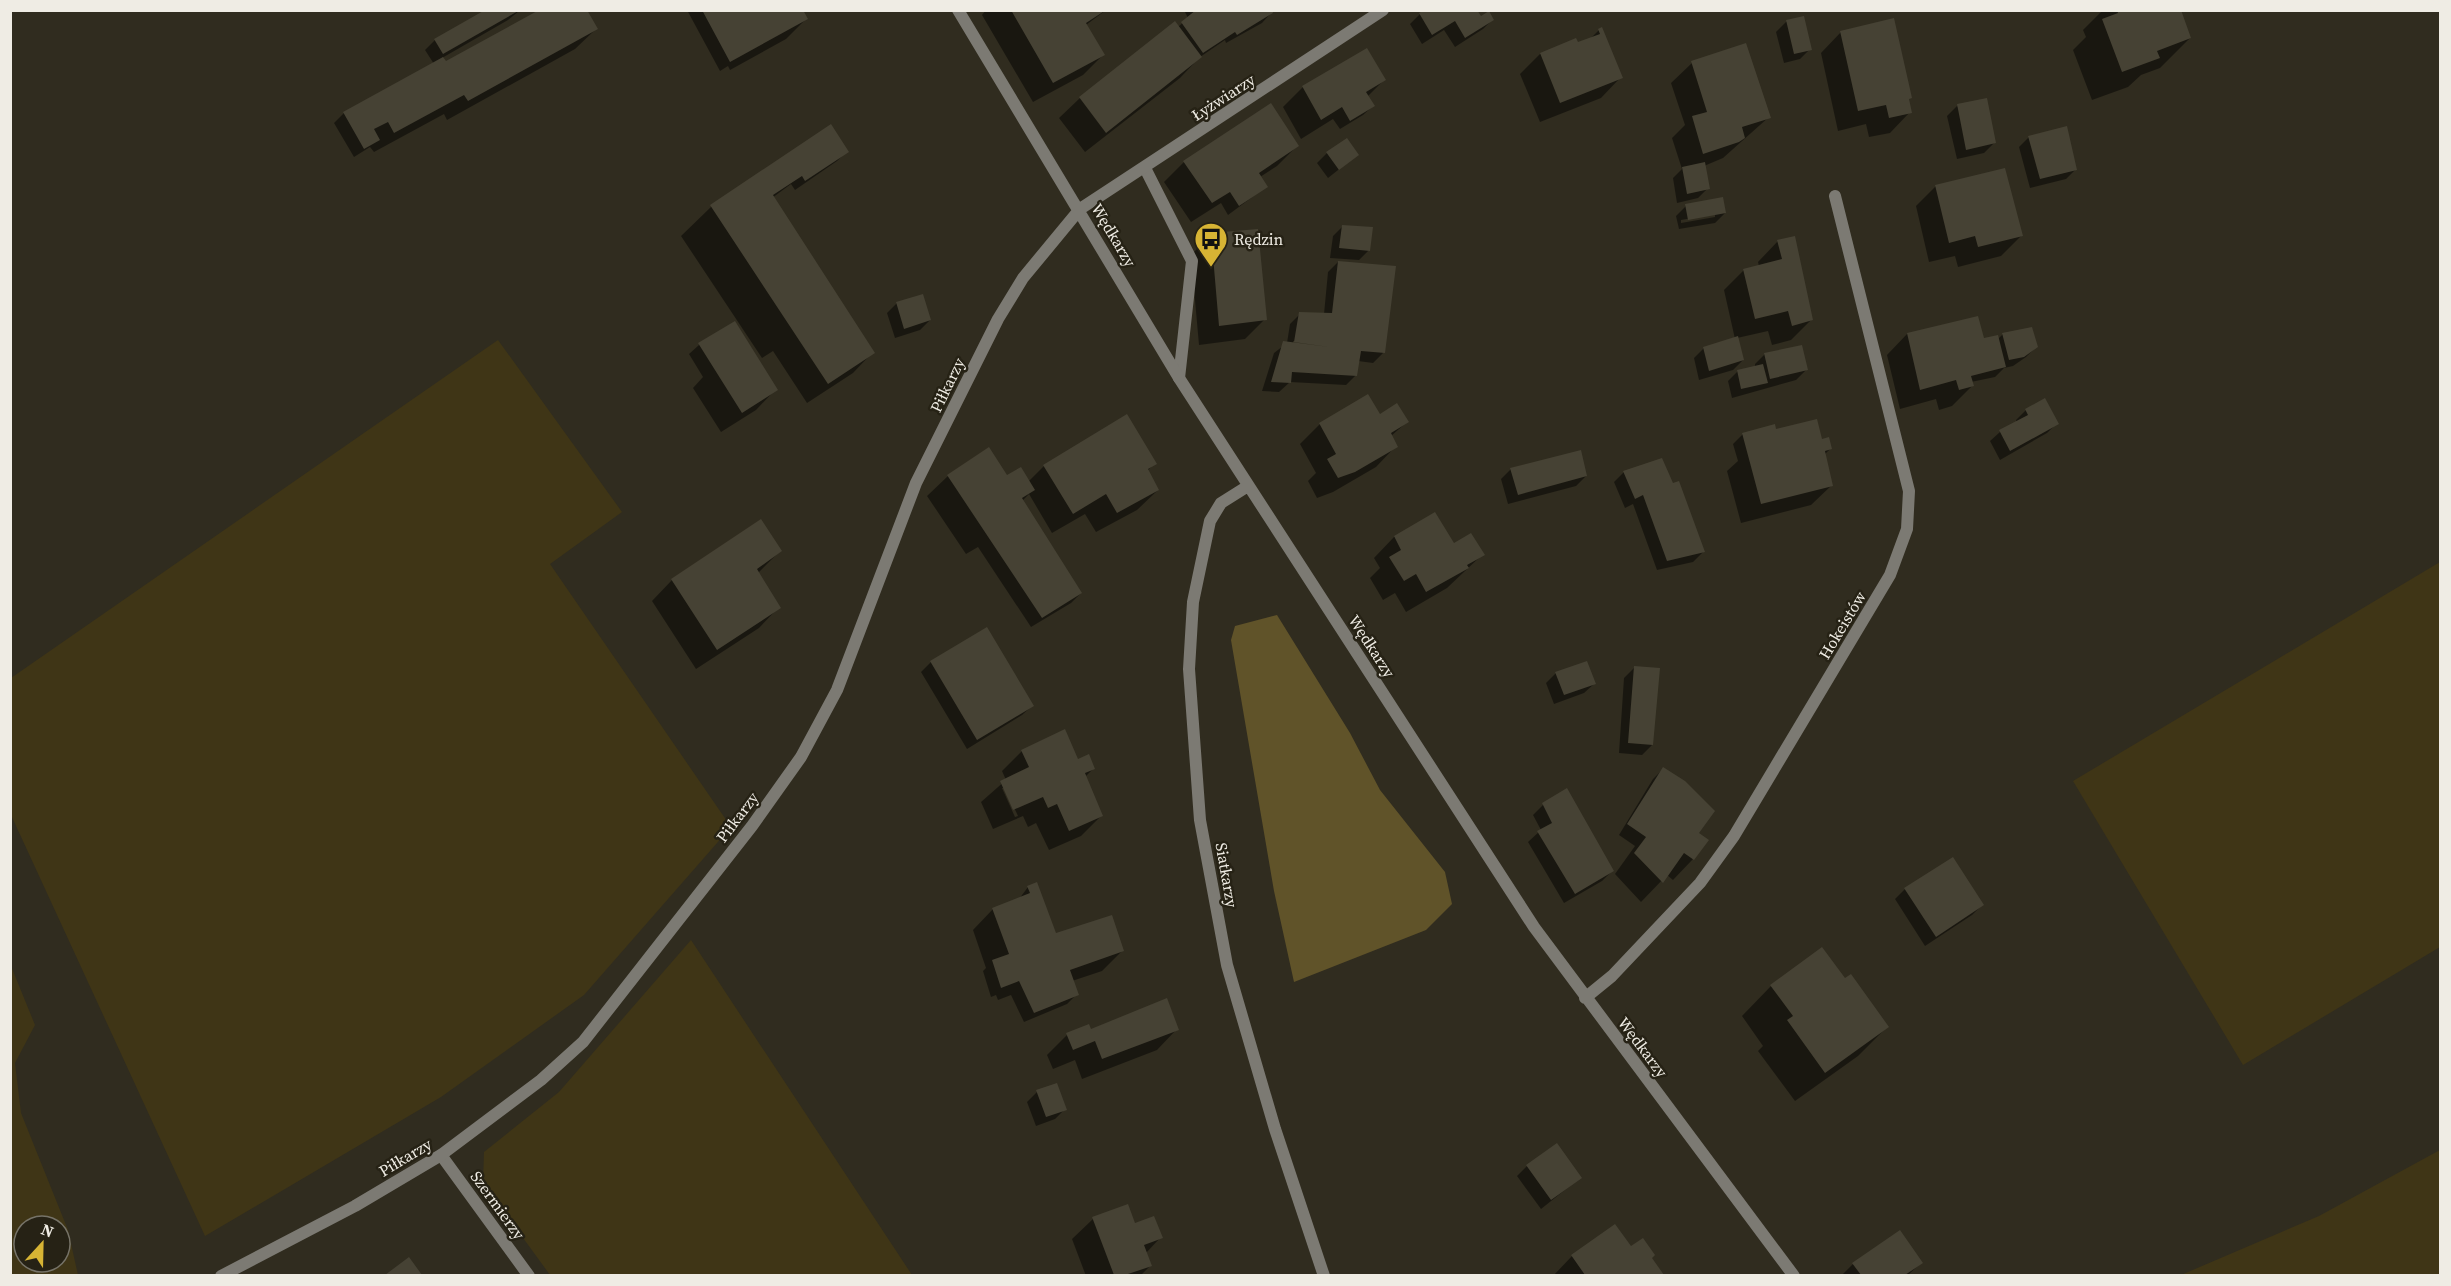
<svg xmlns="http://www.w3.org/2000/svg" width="2451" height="1286" font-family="'Source Serif 4',serif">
  <rect width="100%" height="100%" fill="#302c1f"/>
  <path fill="#3f3516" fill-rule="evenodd" d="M498,340l124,172 -72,52 181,263 -147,168 -143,102 -236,139 -194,-421v-137z
    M2440,562v385l-197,118 -170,-284z
    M691,940l221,335h-362l-67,-92 1,-31 75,-60z
    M11,966l24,59 -20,38 6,50 47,117 10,45h-67zM24,1226h36v36h-36z
    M2440,1150v125h-259l138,-59z"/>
  <path fill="#605329" d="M1277,615l73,118 30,57 65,82 7,32 -26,26 -132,52 -20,-91 -43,-251 4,-14z"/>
  <path fill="#0007" fill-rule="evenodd" d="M488,10l31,1 -11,9 -66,38 4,5 150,-34 -21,20 -128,71 -3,-6 -70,38 -4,-5 -16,10 -20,-34 10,-10 90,-49 -9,-14 10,-10z
    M687,10h115l4,9 -20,20 -56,31 -2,-4 -8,5z
    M986,10h120l-20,15 17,30 -20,20 -50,27 -51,-87z
    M1184,10h86l1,3 -9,10 -36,20 -1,-3 -25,17 -20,21 -95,74 -26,-34 21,-20 95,-75 3,4 10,-9z
    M2103,10h76l11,28 -30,30 -19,7 -13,12 -36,13 -19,-50 13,-13 -3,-7z
    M1420,14l60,5h13l-10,10 -28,18 -11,-17 -22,14 -12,-20z
    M1803,18l7,31 -10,10 -16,4 -8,-31 10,-10z
    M1599,30l22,47 -20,21 -61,24 -20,-48 20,-20 49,-14z
    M1841,32l66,69 3,11 -20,21 -21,4 -3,-13 -28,7 -17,-78z
    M1692,63l77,54 -46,41 -19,8 4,22 -10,10 -21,5 -4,-25 9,-9 -10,-31 13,-13 -14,-42z
    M1384,80l-17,17 6,9 -10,9 -23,14 -7,-10 -32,20 -18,-32 20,-20z
    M1957,106l37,37 -10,10 -27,6 -10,-43z
    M831,127l16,24 -10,10 -42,29 -4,-6 -19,14 101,154 -20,21 -46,30 -34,-52 -11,7 -81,-122 30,-29z
    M2029,137l47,32 -10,10 -36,9 -11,-41z
    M1297,146l-20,20 -17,11 6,10 -38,28 -7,-12 -30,19 -27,-40 20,-20z
    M1327,153l30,2 -29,23 -11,-15z
    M1936,186l85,50 -20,20 -43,11 -3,-11 -26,6 -13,-56z
    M1686,206l39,7 -10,10 -36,6 -3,-13zM1715,214v3l-34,6v-3z
    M1343,226l26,24 -10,10 -29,-2 3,-22z
    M1211,235l54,84 -20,20 -46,6 -8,-90z
    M1778,241l33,79 -20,20 -19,5 -4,-14 -31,7 6,22 -10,10 -34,10 -5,-22 10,-10 31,-9 -11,-49 20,-20 15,-4 -1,-4z
    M1338,262l45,91 -10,10 -15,-2 -2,14 -10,10 -56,-3 -11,10 -17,-1 12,-38 13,-10 3,-19 10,-10h24l4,-42zM1293,341l43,6v2l-43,-3z
    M897,303l33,17 -10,10 -25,8 -8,-25z
    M734,323l42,66 -20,21 -35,22 -28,-44 10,-11 -14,-23 10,-9z
    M1907,334l76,6 15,-1 5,-5 33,13 -10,10 -13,9 -9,2 -9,9 -24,5 1,4 -20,20 -13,4 -3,-11 -36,10 -13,-54z
    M1765,354l41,16 -10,10 -64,18 -4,-17 10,-10 17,-4v-3z
    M2044,400l13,23 -10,10 -47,27 -10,-19 10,-9 17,-9 -1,-3 10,-10z
    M1379,416l28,6 -16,14 5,10 -20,21 -43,25 -16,6 -9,-17 8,-8 -16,-29 20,-20z
    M1775,431l46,9 9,9 -6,6 8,30 -21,20 -70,18 -14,-52 11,-10 -5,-17 10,-10z
    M1155,463l-8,8 11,19 -21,20 -41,22 -11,-18 -33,19 -23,-39 -7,7 59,92 -10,10 -40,24 -53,-80 -12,7 -39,-58 21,-20 59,1 21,5 16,-16z
    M1511,469l75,7 -10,10 -68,18 -7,-25z
    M1624,472l79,80 -10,10 -36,8 -24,-66 -8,4 -11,-26z
    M1435,514l18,31 30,9 -36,34 -41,24 -11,-19 -12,7 -13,-22 10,-10 -6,-10 20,-21z
    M780,551l-22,22 21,34 -20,21 -63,41 -44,-68 20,-21z
    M931,662l101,44 -10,9 -55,34 -46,-77z
    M1634,668l18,77 -10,10 -23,-2 5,-75z
    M1556,673l38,11 -10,9 -30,11 -8,-21z
    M1022,751l71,18 -8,8 16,39 -20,20 -32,14 -13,-27 -8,4 -5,-11 -30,13 -12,-27 25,-22 -4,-9zM1002,788h3l13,28 -3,1z
    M1663,769l34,64 9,7 -13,19 -20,21 -6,-5 -26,27 -26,-28 20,-28 -16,-11 34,-56z
    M1566,790l46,81 -10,10 -38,22 -36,-61 13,-12 -8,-15 10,-10z
    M1952,859l30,46 -10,10 -47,31 -30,-47 10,-10z
    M1028,887l27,48 67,16 -20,20 -30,10 5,13 -10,10 -43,18 -13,-27 -13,5 -2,-5 -5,2 -8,-26 3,-3 -13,-38 20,-21 26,-10z
    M1771,986l116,41 -29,29 -63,45 -37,-50 5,-5 -21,-30z
    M1177,1029l-20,21 -75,29 -7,-19 -22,9 -6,-14 20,-20 23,-4z
    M1037,1092l28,17 -10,10 -19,7 -9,-24z
    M1527,1166l53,12 -39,31 -24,-33z
    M1127,1206l8,19 26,12 -15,16 5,12 -11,11h-54l-14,-37 21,-20z
    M1631,1248l19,10 12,18h-109l19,-20z
    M1921,1263l-14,13 -64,-2 10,-10z"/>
  <path fill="#464234" d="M485,10h35l-77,44 -9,-15z
    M539,10h48l11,19 -130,72 -4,-6 -70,38 -6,-11 -14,7 6,11 -16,9 -21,-37 100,-55 3,4z
    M702,10h101l5,9 -78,43z
    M1011,10h95l-20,13 19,32 -52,28z
    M1196,10h76l1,3 -36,22 -2,-3 -32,21 -22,-31z
    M1424,10h53l4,6 8,-5 5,9 -29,18 -10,-17 -23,14 -13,-22z
    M2117,10h64l10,28 -34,13 3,7 -38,14 -20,-53 16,-6z
    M1804,16l8,34 -18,4 -8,-34z
    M1894,18l18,80 -3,1 3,14 -23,5 -3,-13 -28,6 -18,-80z
    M1175,21l27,36 -96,76 -27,-36z
    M1602,27l21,51 -63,25 -20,-50 36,-15 2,4 22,-8 -2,-5z
    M1746,43l25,75 -29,9 3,11 -6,4 -36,12 -11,-38 15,-4 -16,-51z
    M1367,48l19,32 -20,12 9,14 -25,15 -8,-14 -21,13 -19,-34z
    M1987,98l9,45 -30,7 -9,-46z
    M1271,103l28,43 -40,27 9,14 -29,19 -9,-14 -18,11 -29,-42z
    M831,124l18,28 -44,29 -3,-5 -29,19 102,158 -47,31 -118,-179z
    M2067,126l10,44 -37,9 -12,-43z
    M1347,138l12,17 -20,15 -13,-18z
    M1705,162l5,27 -23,5 -5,-27z
    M2005,168l18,68 -45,11 -3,-11 -26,7 -14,-58z
    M1723,197l3,16 -38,7 -3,-16z
    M1342,225l31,2 -3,24 -31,-3z
    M1258,229l9,91 -48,6 -8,-93z
    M1795,236l18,84 -21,6 -4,-15 -33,8 -12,-50 39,-10 -5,-19z
    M1338,261l58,5 -11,87 -24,-2 -4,25 -65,-4 -1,11 -20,-1 12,-41 46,6 -35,-5 5,-30 33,1z
    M923,294l8,26 -27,9 -8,-27z
    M1978,316l6,22 14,-3 8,32 -35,9 3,10 -15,4 -3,-10 -36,10 -13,-57z
    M735,321l43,69 -36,23 -44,-70z
    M2032,327l6,20 -14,10 -15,3 -7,-27z
    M1738,336l6,24 -35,11 -6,-24z
    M1802,345l6,25 -38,9 -6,-26z
    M1763,364l5,19 -27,6 -4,-19z
    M1368,394l12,20 17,-11 12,19 -18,11 7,14 -43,25 -17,6 -11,-19 9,-5 -17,-31z
    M2045,398l14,26 -49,27 -11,-21 29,-15 -3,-6z
    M1127,414l30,50 -9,5 11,21 -42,23 -11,-19 -33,20 -30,-49z
    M1817,419l5,20 7,-2 3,12 -7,2 8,35 -72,18 -19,-71 33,-9 1,5z
    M989,447l18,28 14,-8 14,23 -13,8 60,95 -40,25 -95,-143z
    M1581,450l6,26 -69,19 -8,-27z
    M1662,458l11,25 6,-2 26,71 -38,9 -24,-66 -8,4 -12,-28z
    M1435,512l19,31 17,-10 14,22 -18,10 2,3 -43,24 -10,-18 -12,7 -15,-24 12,-7 -7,-14z
    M761,519l21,32 -25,18 24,39 -64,42 -46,-71z
    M987,627l47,79 -57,34 -47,-79z
    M1587,661l9,23 -32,11 -9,-23z
    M1634,666l26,2 -7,77 -25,-2z
    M1065,729l13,30 11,-5 6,15 -10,4 18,43 -34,15 -12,-27 -9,4 -5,-11 -30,13 -13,-29 29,-14 -8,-17z
    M1663,767l22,14 30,30 -16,22 10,7 -15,20 -10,-7 -21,30 -29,-30 12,-16 -19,-13z
    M1567,788l47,83 -39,23 -38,-63 15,-8 -10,-20z
    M1953,857l31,48 -48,32 -32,-49z
    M1037,882l19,51 56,-18 12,36 -54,19 9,25 -45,18 -15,-32 -18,7 -9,-28 17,-6 -17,-46 38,-15 -3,-7z
    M1822,947l23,31 6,-4 38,53 -64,46 -38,-53 6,-4 -23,-31z
    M1167,998l12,32 -77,29 -7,-18 -22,9 -7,-17 23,-9 2,5z
    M1057,1083l10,27 -21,7 -10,-27z
    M1557,1143l25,35 -31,22 -25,-35z
    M1128,1204l7,19 19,-7 9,22 -19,7 8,21 -27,9h-11l-22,-58z
    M1615,1224l16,22 12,-8 12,17 -3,3 12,17h-79l-14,-20z
    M1900,1230l23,33 -18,12h-44l-9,-12z
    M409,1257l13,18h-37z"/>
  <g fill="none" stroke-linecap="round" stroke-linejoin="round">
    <path stroke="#7c7a73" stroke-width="12" d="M1145,168l47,93 -13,117
      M441,1155l88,121"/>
    <path stroke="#7c7a73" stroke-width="12" d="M958,10l221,368 355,549 260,349
      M1248,486l-27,17 -11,18 -17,81 -4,67 11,151 27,145 48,164 49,147
      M1585,998l27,-22 88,-93 34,-47 156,-261 17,-46 2,-38 -74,-295
      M221,1276l134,-70 86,-51 100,-75 42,-38 169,-216 49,-69 36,-67 79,-207 82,-164 25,-41 57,-69 303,-199"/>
  </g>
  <defs>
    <g id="bus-pin" transform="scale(1.725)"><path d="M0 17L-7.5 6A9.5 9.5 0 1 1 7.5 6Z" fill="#d7b434" stroke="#262215"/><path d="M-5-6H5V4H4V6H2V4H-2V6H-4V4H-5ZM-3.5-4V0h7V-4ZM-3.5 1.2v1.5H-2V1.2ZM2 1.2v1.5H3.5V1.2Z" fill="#111"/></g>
  </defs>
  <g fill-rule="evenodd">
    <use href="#bus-pin" x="1211" y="239"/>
  </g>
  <g text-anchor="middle" stroke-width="5" stroke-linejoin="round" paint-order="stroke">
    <g font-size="16" fill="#efece4" stroke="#262215">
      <text transform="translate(1223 97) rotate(-33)" y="6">Łyżwiarzy</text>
      <text transform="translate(1114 235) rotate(59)" y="6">Wędkarzy</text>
      <text transform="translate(947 385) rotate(-64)" y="6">Piłkarzy</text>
      <text transform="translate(1842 625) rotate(-59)" y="6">Hokeistów</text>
      <text transform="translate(1372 646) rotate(57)" y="6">Wędkarzy</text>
      <text transform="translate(737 817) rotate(-53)" y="6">Piłkarzy</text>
      <text transform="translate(1227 875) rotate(80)" y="6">Siatkarzy</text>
      <text transform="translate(1643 1047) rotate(53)" y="6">Wędkarzy</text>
      <text transform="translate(405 1157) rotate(-31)" y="6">Piłkarzy</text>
      <text transform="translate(498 1205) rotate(54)" y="6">Szermierzy</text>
    </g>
    <g font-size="16" fill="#efece4" stroke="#262215" text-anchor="start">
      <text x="1234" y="245">Rędzin</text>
    </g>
  </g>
  <rect width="2451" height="1286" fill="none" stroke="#efece4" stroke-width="24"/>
  <g transform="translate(42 1244) rotate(22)"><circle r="28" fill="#262215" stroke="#767368" stroke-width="1.5"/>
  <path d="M0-4.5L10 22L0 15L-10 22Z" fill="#d7b434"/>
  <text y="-9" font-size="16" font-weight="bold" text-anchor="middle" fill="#efece4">N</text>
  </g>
</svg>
